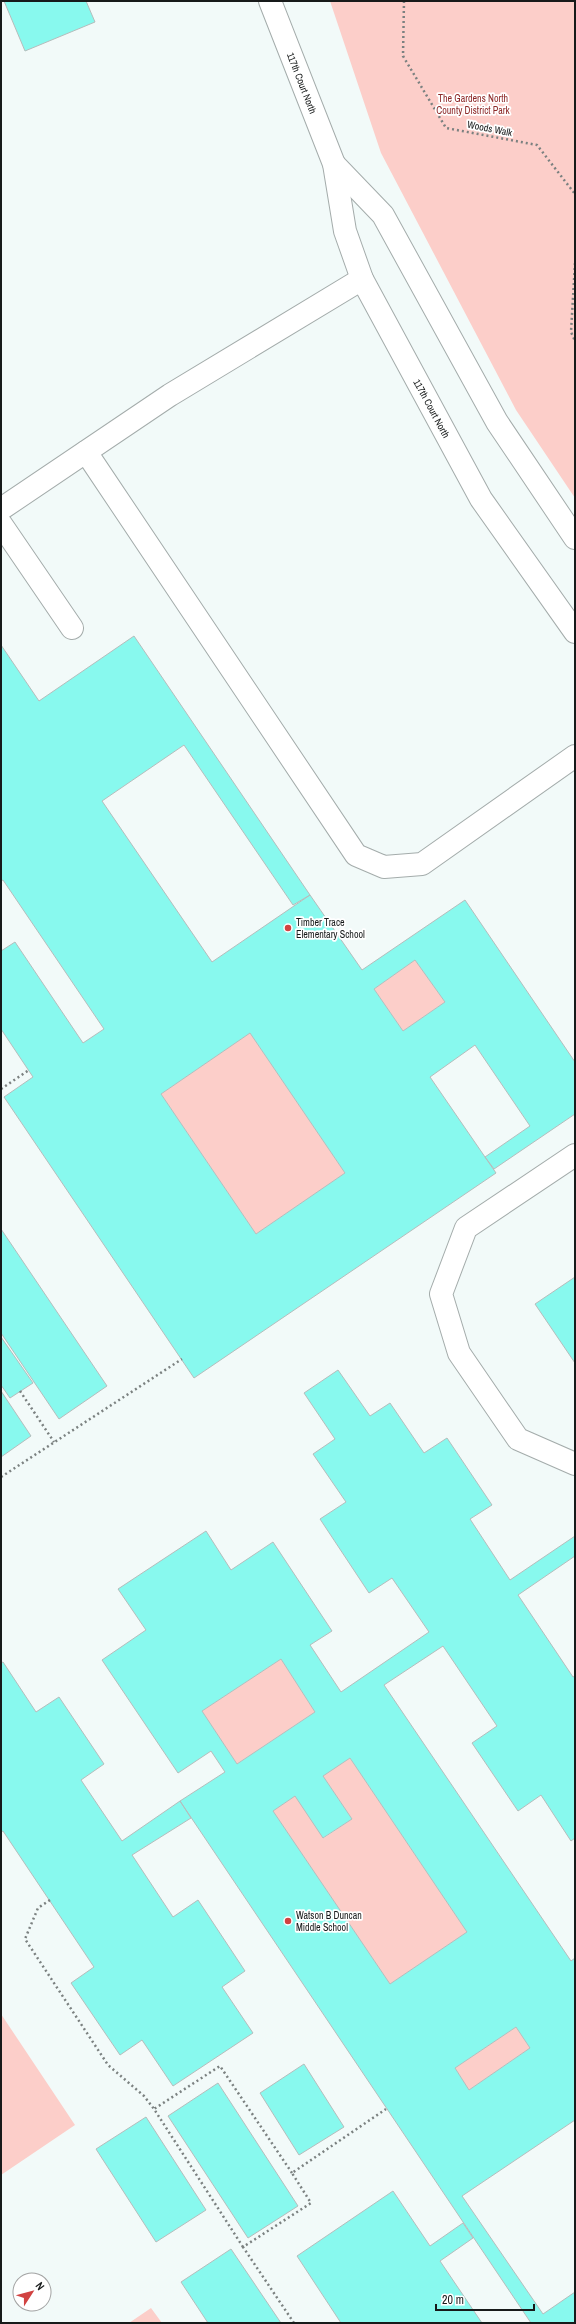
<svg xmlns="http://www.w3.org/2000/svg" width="576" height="2324" font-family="'Archivo Narrow',sans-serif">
  <rect width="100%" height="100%" fill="#f2faf9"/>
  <path fill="#fccec9" d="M330,1h245v497l-59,-88 -135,-257z
    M415,960l30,42 -42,29 -29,-42z
    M250,1033l95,140 -89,61 -95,-140z
    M281,1659l34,53 -78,52 -35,-53z
    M350,1758l117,174 -77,52 -117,-173 22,-15 29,42 28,-19 -29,-43z
    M1,2014l74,111 -74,50z
    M516,2027l14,21 -61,42 -14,-22z
    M151,2308l11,15h-33z"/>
  <path fill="#88f9ee" stroke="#b5bdbc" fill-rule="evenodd" d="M4,1h82l9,21 -70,29z
    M134,636l176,259 -17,10 -109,-160 -82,56 110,161 98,-67 52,75 103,-70 110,162v52l-81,55 -9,-12 45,-31 -55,-81 -45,32 66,96 -302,205 -190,-281 29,-20 -32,-48v-78l14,-9 68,101 21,-14 -101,-149 -2,1v-236l38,56zM415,960l30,42 -42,29 -29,-42zM250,1033l95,140 -89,61 -95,-140z
    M1,1229l106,157 -48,33 -58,-86z
    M575,1277v86l-40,-59z
    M1,1337l32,46 -23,15 -9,-13z
    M338,1370l32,46 20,-13 34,50 23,-15 45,67 -22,14 40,61 65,-44v20l-57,39 55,82 2,-1v162l-4,3 -30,-46 -23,16 -46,-68 25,-17 -54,-80 -59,39 187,276 4,-3v162l-113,76 81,118 32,-22v31h-44l-351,-522 45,-29 -14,-21 -33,22 -76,-113 44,-30 -28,-41 88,-58 25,39 42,-28 59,89 -22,14 31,47 88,-60 -37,-54 -23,15 -49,-74 26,-17 -33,-48 22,-15 -31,-46zM281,1659l34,53 -78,52 -35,-53zM350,1758l117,174 -77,52 -117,-173 22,-15 28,42 29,-19 -29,-43zM516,2027l14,21 -61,42 -14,-22z
    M1,1391l30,45 -30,21z
    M3,1662l33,50 23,-15 45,67 -23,16 41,61 58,-40 11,17 -59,37 41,62 25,-17 47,71 -23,16 31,46 -80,53 -31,-46 -22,15 -49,-72 23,-16 -91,-136 -2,1v-169z
    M304,2064l40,63 -45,28 -39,-62z
    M218,2083l80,123 -50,32 -80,-122z
    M146,2117l60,93 -50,32 -60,-93z
    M393,2191l37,55 33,-23 10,15 -33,23 42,62h-141l-44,-67z
    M231,2249l50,74h-73l-27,-41z"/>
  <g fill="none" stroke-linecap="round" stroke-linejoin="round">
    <g stroke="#a4acab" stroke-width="24">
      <g id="minor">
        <path id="s1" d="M270,1l64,163 11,67 17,48 119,220 94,133"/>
        <path d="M334,164l49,51 114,207 78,116"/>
        <path d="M86,452l270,403 28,12 38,-3 153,-108"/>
        <path d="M1,509l169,-114 192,-116"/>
        <path d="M1,524l71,104"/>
        <path d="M575,1155l-109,73 -25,66 18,59 59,86 57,25"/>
      </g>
    </g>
    <path stroke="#7b8180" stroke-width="2.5" stroke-dasharray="2 3" stroke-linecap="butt" d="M404,1l-1,55 43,72 91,17 38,49
      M575,263l-4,69 4,9
      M1,1089l28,-19
      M20,1391l34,51
      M1,1477l181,-118
      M50,1900l-12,8 -13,31 83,126 36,31 10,13
      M243,2247l-89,-138 66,-43 72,107
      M294,2323l-51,-76 68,-44 -19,-30 94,-64"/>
    <use href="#minor" stroke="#fff" stroke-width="22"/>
  </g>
  <g fill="#d14241" stroke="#fff" stroke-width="1.5">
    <circle cx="288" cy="928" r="4"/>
    <circle cx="288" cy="1921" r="4"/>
  </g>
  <g text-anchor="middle" stroke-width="3.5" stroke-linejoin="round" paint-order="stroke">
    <g font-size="10" fill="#171a1a" stroke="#fff">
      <text dy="4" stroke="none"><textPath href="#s1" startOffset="88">117th Court North</textPath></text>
      <text transform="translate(490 128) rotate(11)" y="4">Woods Walk</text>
      <text dy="4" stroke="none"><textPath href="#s1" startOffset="441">117th Court North</textPath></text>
    </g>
    <g font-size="10" fill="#8d2928" stroke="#fff">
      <text x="473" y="102">The Gardens North<tspan x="473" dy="12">County District Park</tspan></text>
    </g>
    <g font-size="10" fill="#171a1a" stroke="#fff" text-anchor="start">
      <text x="296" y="926">Timber Trace<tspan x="296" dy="12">Elementary School</tspan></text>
      <text x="296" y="1919">Watson B Duncan<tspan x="296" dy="12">Middle School</tspan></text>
    </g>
  </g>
  <rect width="576" height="2324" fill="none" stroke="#171a1a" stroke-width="4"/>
  <g transform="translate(32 2292) rotate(54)"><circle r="19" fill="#ffffff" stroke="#a2a3a3"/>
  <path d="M0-3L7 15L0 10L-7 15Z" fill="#d14241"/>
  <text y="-6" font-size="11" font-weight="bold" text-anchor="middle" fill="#171a1a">N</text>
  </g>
  <path d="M436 2304v6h98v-6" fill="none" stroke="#171a1a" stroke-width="2"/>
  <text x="442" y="2304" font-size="12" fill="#171a1a" stroke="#ffffff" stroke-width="3" paint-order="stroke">20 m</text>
</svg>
